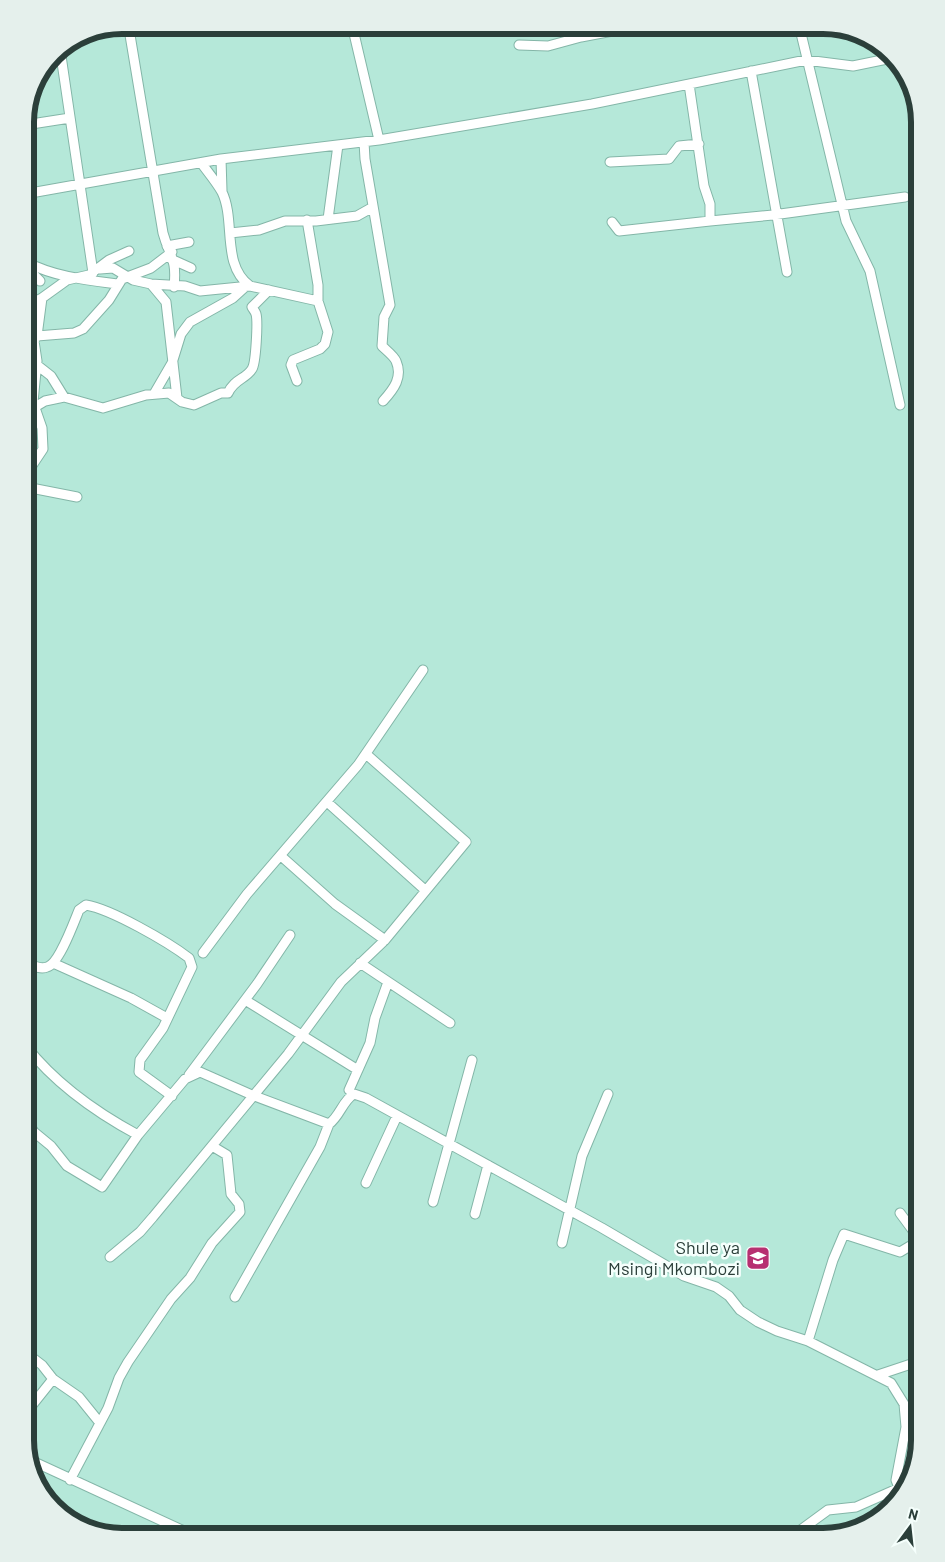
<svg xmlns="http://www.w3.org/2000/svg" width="945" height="1562" font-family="Barlow,sans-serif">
  <rect width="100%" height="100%" fill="#b5e8d9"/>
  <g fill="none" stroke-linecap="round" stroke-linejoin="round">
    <g stroke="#84b6a8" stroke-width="11">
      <path id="minor" d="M352,25l27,115
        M579,25l2,12
        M799,25l47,196 24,50 30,134
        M129,29l34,204c7,25 14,25 11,54
        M519,45l29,1 33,-9 63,-12
        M60,49l33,224
        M751,71l36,201
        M689,84l15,102 6,18v17l63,-6 132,-18
        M25,125l45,-7
        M364,142l1,17 25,146 -6,12 -2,29c4,4 12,10 14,15 7,16 -2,28 -13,40
        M221,159l1,32
        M610,162l59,-3 10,-13 20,-2
        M202,164c6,8 15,19 20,28 14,29 -1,73 28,94l68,15
        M25,194l196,-35 158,-19 213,-36 214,-44 47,6 39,-8
        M328,219l10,-74
        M612,222l7,9 91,-10
        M230,233l29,-3 26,-9h31l41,-5 16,-9
        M167,246l22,-4
        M171,259l20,9
        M25,261l5,10 10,10
        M26,262c29,15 60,18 92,22
        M100,269l13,-1 20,12 18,4 34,2 15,5 50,-5
        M151,284l15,18 11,96
        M25,306l17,-8
        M25,327l12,9 37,-3 9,-4 26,-29 13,-21 29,-11 21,-16
        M37,365l14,11 13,21
        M297,381l-6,-16 2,-5 27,-11 5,-5 3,-12 -10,-31v-16l-11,-65
        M154,394l18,-31 9,-29 9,-12 43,-24 11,-10
        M25,413l20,-12 19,-4 39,11 43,-13 23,-2 13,9 12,3 27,-12h7c6,-14 18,-14 24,-24 4,-6 6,-48 4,-55 -1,-3 -3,-5 -4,-7l17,-17
        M77,497l-51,-10 1,-14 16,-24 -1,-21 -9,-26 4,-41 -3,-20 3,-5 5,-38 25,-18 22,-5 20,-15 20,-9
        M25,741v-11
        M327,802l98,88
        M281,856l54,48 50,36
        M203,953l44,-59 111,-129 65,-95
        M25,962c7,3 15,8 22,5 12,-3 27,-45 32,-57l7,-5c25,4 82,37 103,53l3,9 -29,61 -23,32 -1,12 33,24
        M53,963l78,35 36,20
        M360,963l90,60
        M245,1000l113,70
        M25,1045c29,37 72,68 113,90l47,-56 15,-7 52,23 77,29c11,-8 14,-24 25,-30l12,4 236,130 82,48 32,11 13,9 11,14 18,12 19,9 31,10 83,42 13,21 2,23 -10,53 3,8 -43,19 -28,3 -37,27
        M189,1075l68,-91 33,-49
        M349,1090l21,-47 5,-25 13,-36
        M25,1119l9,13 17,14 16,20 35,21 36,-52
        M366,1183l31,-67
        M433,1202l39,-142
        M900,1213l20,27
        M475,1214l13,-49
        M562,1243l20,-87 26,-62
        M110,1257l30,-25 13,-15 135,-163 53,-72 44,-42 81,-98 -100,-88
        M235,1297l85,-150 9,-23
        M808,1341l25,-81 11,-26 56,18 20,-12
        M25,1352l17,13 11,14 26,18 21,26
        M878,1375l42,-14
        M25,1414l28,-35
        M30,1460l167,77
        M70,1480l38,-72 11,-30 9,-16 43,-63 19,-21 22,-35 28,-31 -1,-8 -8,-10 -4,-39 -15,-9"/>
    </g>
    <use href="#minor" stroke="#fff" stroke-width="9"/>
  </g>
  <defs>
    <g id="school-square" transform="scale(1.25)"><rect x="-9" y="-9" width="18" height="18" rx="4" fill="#b73071" stroke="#f5fffc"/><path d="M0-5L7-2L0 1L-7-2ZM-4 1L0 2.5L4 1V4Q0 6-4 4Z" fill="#fff"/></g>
  </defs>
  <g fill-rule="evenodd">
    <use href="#school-square" x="758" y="1258"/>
  </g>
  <g text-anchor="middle" stroke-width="5" stroke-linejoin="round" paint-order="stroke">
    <g font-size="18" fill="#2b3f3a" stroke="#f5fffc" text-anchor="end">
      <text x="740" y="1254">Shule ya<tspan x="740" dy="21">Msingi Mkombozi</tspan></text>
    </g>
  </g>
  <path d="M0 0H945V1562H0ZM122 34H823A88 88 0 0 1 911 122V1440A88 88 0 0 1 823 1528H122A88 88 0 0 1 34 1440V122A88 88 0 0 1 122 34Z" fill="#e5f0ec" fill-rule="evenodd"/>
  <path fill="none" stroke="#2b3f3a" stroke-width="6" d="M122 34H823A88 88 0 0 1 911 122V1440A88 88 0 0 1 823 1528H122A88 88 0 0 1 34 1440V122A88 88 0 0 1 122 34Z"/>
  <g transform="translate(910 1527) rotate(15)" stroke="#f5fffc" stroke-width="4" paint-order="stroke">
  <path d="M0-4L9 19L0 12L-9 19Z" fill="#2b3f3a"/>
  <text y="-8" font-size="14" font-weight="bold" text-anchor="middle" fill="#2b3f3a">N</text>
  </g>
</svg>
